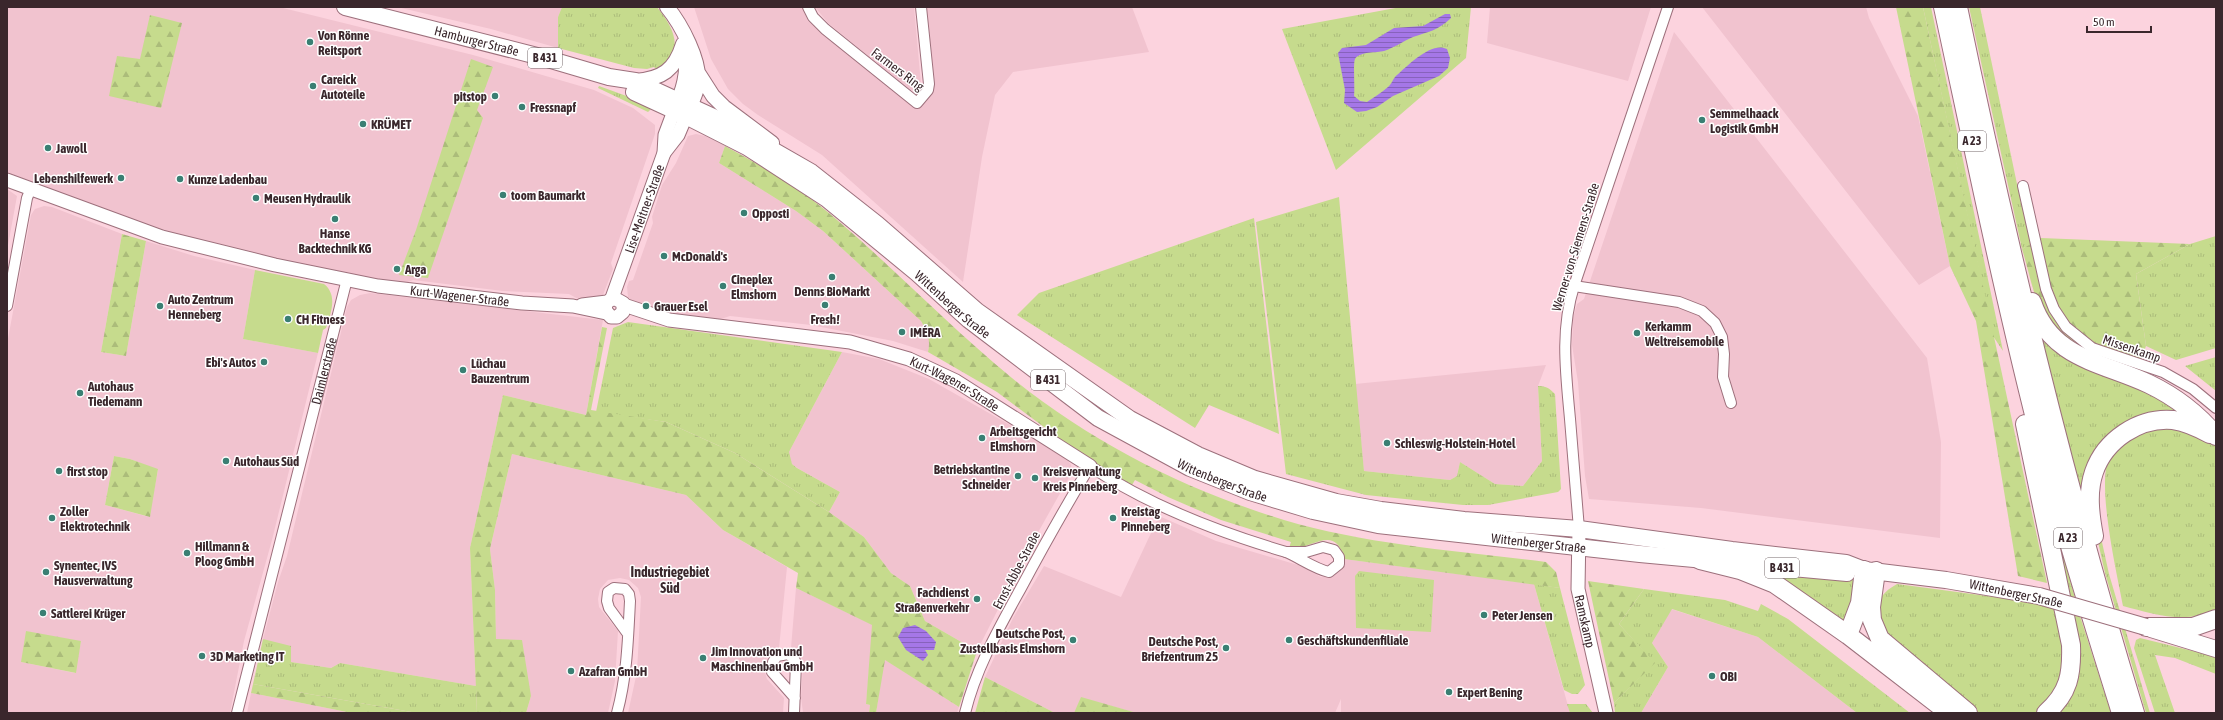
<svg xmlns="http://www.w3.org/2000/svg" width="2223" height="720" font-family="'Asap Condensed',sans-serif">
  <defs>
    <pattern id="grass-tufts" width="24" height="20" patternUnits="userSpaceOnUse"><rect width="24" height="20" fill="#c6db8d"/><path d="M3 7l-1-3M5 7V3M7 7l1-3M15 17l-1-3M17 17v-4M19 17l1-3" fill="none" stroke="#abbc7a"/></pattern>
    <pattern id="forest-firs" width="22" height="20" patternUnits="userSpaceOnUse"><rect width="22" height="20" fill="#c6db8d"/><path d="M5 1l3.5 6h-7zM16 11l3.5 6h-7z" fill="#abbc7a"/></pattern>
    <pattern id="water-rules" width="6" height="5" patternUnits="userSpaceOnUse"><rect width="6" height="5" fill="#a577e7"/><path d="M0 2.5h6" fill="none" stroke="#8762bb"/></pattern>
  </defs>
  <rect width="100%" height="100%" fill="#fcd3de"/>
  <path fill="#f1c3cf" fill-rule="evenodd" d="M7,7h272l194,48 121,35 39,18 22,17v9l-44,129 2,6 -10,26 -6,4 -17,1 -11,-6 -66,-3 -90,-11 -8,3 -55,-6 -77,-17 -140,-38 -126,-48z
    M397,7h165l-4,10v31l-67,-19z
    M694,7h108l6,14 107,87h5l14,-18 -8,-83h206l17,45 -136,20 -18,23 -13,62 -19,125 -141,-127 -64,-40 -15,-11 -15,-15 -17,-30z
    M815,7h99l7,77 -3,5 -7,1 -6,-4 -77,-63z
    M1490,7h161l-23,74 -141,-38z
    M1702,7h164l3,11 49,98 32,150 -31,19z
    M1674,32l253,326 14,84 -1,96 -239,-30 -112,-9 -4,-23 -7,-94 -6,-37 1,-27 4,-14 7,-5z
    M696,134l9,2 20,10 -6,17 77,48 27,20 98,90 7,14 2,8 -2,9 -35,-11 -82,-16 -81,-9 -9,3 -70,-8 -17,-6 -6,-8 -1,-10 2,-6 4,-1 20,-57 -1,-6 10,-32 14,-22 12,-27z
    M7,189l10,7 -10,55z
    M44,206l8,1 70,27 -21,118 25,4 20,-115 48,15 61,14 -12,69 75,14 -46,187 -28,101 -14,72h-223v-369l24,-129 4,-6zM114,456l16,3 28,11 -9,47 -44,-12zM81,641l-6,32 -54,-11z
    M370,293l233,27 -17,95 -83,-20 -33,153 6,138 -136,-23 -9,5 -40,-6 -28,-23 15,-57 9,-26 60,-249 4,-7 9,-5z
    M842,352l37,7 50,20 111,63 26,16 5,7 1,7 -45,80 -50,99 -52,-30 -15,-35 -19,-13 -27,-36 -35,-25 11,-20 -41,-23 -7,-5 -3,-7v-5z
    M1546,365l-8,21 4,75 -19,25 -28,-2 -35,-22 -3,14 -7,4 -86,-9 -9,-87z
    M512,454l174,41 37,35 64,37 -8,81 -10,6 -4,7 -1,8 3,10 17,19 -1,15h-155l9,-41 4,-75 -3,-9 -9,-8 -9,-2 -12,2 -8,9 -2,10 1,8 19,24 -3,50 -7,32h-82l5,-17 -35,-57 -1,-49 -5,-41z
    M1159,516l57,25 82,24 23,12h11l10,-8 2,-10 190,25 36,129h-229v-14l-6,14h-198l-55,-15 -8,15h-19l-70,-36 28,-59 31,-52 77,31z
    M796,588l77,37 -7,79 4,1 -1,8h-66l-2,-16 2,-32 -2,-9 -10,-8z
    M1671,609l87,28 99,76h-216l27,-46 -16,-24z
    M884,659l75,48 -2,6h-81z
    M251,693l101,20h-105z"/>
  <path fill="url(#grass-tufts)" d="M562,7h95c18,22 28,44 2,65l-5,-5 -7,2 -13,-1 -76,-20v-31z
    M1401,7h70l-5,51 -130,112 -54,-141z
    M1923,7h8l72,344 -10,-15z
    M1969,7h11l37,177 16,59 -11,6z
    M599,86l55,20 -6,6 -50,-24z
    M1339,197l25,274 86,9 7,-4 3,-14 35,22 28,2 19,-25 -4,-75c8,0 11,2 17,8l6,95 -3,3 -70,13h-25l-97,-10 -80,-21 -30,-252z
    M1254,218l25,216 -70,-29 -14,23 -178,-113 22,-22z
    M2216,236v112l-40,12 -30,-14 -10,-72 54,-30z
    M628,322l214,30 -53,100 3,12 5,4 43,24 -11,20 -94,-59 -69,-31 -70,-10 17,-84z
    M2040,328l107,60 48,31h-61l-51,82 -17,-57z
    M2216,357v34l-31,-25z
    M2172,426l41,17 3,4v162c-29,16 -63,5 -93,-3 -5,-28 -29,-129 -12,-151 3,-5 23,-22 28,-23 11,-3 22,-4 33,-6z
    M2099,489l1,44 9,41 41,139h-4l-41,-140 -9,-40z
    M2055,533h2l23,83 31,97h-60l15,-16z
    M1359,571l75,9 -3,52 -75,-4 -1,-52z
    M1759,571l94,6 6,4 -11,46z
    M1534,584l26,4 25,97 -7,9h-6l-8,-4z
    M1897,584l128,17 34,9 7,32 -4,43 -23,28c-12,0 -52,3 -61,-1 -20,-8 -37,-27 -52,-42 -23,-21 -77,-60 -29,-86z
    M1644,589l81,11 33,11 3,-7 27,15 122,94h-53l-99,-76 -86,-28 -20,34 16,24 -27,46h-26l-1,-10 40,-40 -35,-39z
    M2140,638l73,18 3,3v15l-41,-16 -20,-3 20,58h-20l-21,-65 2,-8z
    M263,639l28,7v16l40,6 9,-5 136,23 1,27h-60l-164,-29z
    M1567,704h19l7,9h-23z"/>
  <path fill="url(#forest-firs)" d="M1896,7h27l124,576 -29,-7 -42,-255 -26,-55z
    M150,15l32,8 -21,85 -52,-12 8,-40 23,3z
    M471,59l22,8 -16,43 6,8 -55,160 -29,-3 17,-45z
    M725,146c39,21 78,44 111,73 60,51 115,109 176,159 80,65 174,112 272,142 85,25 175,31 262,42l10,10 4,16 -216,-29c-9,-37 -32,-8 -55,-11l2,-6 -70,-22 -53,-23 -33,-17 -3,5 -41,-23 -94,-70 -69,-40c3,-13 -1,-20 -7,-31l-98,-90 -27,-20 -77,-48z
    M122,234l24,7 -20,115 -25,-4z
    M2041,238l149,6 -54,30 10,72 -10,27c-36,-14 -78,-26 -96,-65 -8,-18 -12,-40 -18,-59z
    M602,327l5,1 -16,82 75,12 69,31 94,59 35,25 27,36 19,13 15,35 52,30 -18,56 -74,-47 -9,53h-7l1,-8 -4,-1 6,-79 -76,-37 2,-15 -75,-43 -37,-35 -174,-41 -22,95 5,41 1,49 26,1 9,56 -5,17h-49l-7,-165 33,-153 83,20z
    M114,456l16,3 28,10 -8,48 -45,-12z
    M1588,581l56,8 -25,35 36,39 -41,40z
    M26,631l55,10 -5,32 -55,-11z
    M985,677l70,36h-80z
    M253,684l164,29h-65l-101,-20z
    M1081,697l56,16h-63z"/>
  <path fill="#c6db8d" d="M255,270l69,14c14,11 7,29 2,44l-3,2 -5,23 -75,-14z"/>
  <path fill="url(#water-rules)" d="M1445,14h5l1,4c-12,12 -23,14 -38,19 -10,4 -19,11 -29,14 -7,2 -24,0 -29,8 -2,4 0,30 -1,37l6,5 7,1c7,-5 14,-9 21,-15 4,-3 5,-9 9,-12 11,-10 35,-34 50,-26l3,9 -2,10 -9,8 -46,20 -16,11 -11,4 -9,1 -13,-9 1,-13 -7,-37 4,-5 24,-3 28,-17 29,-2z
    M915,625l11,6 10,11 -2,8h-9l3,5 -5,6 -17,-11 -8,-13 5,-9z"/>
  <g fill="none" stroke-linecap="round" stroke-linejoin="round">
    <g stroke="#9d707c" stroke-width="12">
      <g id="minor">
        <path d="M808,7l5,10 12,12 92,74 11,-13 1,-6 -8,-77"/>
        <path d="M2023,186l23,103 8,20 12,18 26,21 71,24 30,17 23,19"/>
        <path d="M1574,286l105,16 23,9 13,12 7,14 2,17 -1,23 8,26"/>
        <path d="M7,306l20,-108 4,-10"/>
        <path d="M1579,529c-3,-37 -6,-73 -9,-110 -4,-45 -10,-88 4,-133l94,-279"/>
        <path d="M1323,547l11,3 5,7v7l-10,8c-14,-3 -29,-14 -43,-20h20z"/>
        <path id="s1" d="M237,713l110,-434"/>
        <path d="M617,713c10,-37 11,-73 13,-112l-1,-7 -4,-5 -11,-1 -6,4 -1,9 2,7 19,26"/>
        <path d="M794,713l2,-50 -2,-4 -6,-5 -11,2 -4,6 -1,10 23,26"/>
        <path d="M965,713c11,-45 34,-85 56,-125 22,-41 45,-82 69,-122 59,40 128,66 196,86"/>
      </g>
    </g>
    <g stroke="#9d707c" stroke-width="15">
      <g id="tertiary">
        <path d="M664,153l14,-18 8,-19"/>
        <path id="s2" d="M7,180l155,57 113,28 103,21 144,17 51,3 33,7"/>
        <path id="s3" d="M612,298l52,-145 1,-18 9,-24"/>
        <path d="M582,305l25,-3 7,-4 9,5v9l-6,5h-6l-6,-7 1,-6"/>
        <path id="s4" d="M624,305l45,15 181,22 59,17 47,22 134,85"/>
        <path id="s5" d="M1579,529l-1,60 28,124"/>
      </g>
    </g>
    <g stroke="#9d707c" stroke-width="16">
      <path id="secondary" d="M667,7c14,17 34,54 31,77 -2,11 -8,22 -12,32
        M697,71l16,25 11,11 48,36
        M635,81c27,-2 40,-11 48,-37
        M674,111c9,-20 15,-39 11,-61"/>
    </g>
    <g stroke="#9d707c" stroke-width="18">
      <g id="primary">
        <path id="s6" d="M345,7l196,50 68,20 26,4 87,40 89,51 66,52 100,87 153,108 68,36 57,24 81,23 45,8 83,10 115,9 153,21 114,13 18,7 82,10 93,16"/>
        <path id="s7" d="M634,92l52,24 61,31 80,52 90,74 52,47 129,98 92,50 60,24 63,19 65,14 262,29 207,19"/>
        <path d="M2151,629l65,20"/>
      </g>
    </g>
    <g stroke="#9d707c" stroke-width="20">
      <path id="motorway" d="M1943,7c32,148 62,296 100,443 23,88 51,176 78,263
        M1958,7c49,237 106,474 177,706
        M2032,302c19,57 70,60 117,82 27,13 48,29 67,52
        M2025,424l46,221c1,29 -2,48 -25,68
        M2094,536c-4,-21 -7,-44 0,-64 11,-32 45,-55 79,-52 14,2 26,8 37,14
        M1700,560l40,10 35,14 73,51 101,78
        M1876,571l-5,36 1,13 8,19 88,74
        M2146,627h47l23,-8
        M1848,635l12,-32 4,-33"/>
    </g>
    <use href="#minor" stroke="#fff" stroke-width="10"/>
    <use href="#tertiary" stroke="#fff" stroke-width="13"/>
    <use href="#secondary" stroke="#fff" stroke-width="14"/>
    <use href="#primary" stroke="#fff" stroke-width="16"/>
    <use href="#motorway" stroke="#fff" stroke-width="18"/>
    <g stroke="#9d707c" stroke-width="18" stroke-linecap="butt">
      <path id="primary-bridge" d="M2039,596l107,31"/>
    </g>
    <use href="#primary-bridge" stroke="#fff" stroke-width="16"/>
  </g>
  <g fill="#3a7f73" stroke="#fff" stroke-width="1.5">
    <circle cx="310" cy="42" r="4"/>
    <circle cx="313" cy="86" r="4"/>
    <circle cx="495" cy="96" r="4"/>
    <circle cx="522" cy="107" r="4"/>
    <circle cx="1702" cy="120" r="4"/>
    <circle cx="363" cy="124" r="4"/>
    <circle cx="48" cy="148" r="4"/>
    <circle cx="121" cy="178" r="4"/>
    <circle cx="180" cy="179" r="4"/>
    <circle cx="503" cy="195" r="4"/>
    <circle cx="256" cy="198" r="4"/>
    <circle cx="744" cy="213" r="4"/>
    <circle cx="335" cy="219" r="4"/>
    <circle cx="664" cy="256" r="4"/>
    <circle cx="397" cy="269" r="4"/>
    <circle cx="832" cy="277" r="4"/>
    <circle cx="723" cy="286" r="4"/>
    <circle cx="825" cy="305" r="4"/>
    <circle cx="160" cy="306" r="4"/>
    <circle cx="646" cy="306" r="4"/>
    <circle cx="288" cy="319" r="4"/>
    <circle cx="902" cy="332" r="4"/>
    <circle cx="1637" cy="333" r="4"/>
    <circle cx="264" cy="362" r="4"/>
    <circle cx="463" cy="370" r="4"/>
    <circle cx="80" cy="393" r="4"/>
    <circle cx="982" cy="438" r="4"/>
    <circle cx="1387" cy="443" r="4"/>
    <circle cx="226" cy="461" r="4"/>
    <circle cx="59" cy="471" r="4"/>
    <circle cx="1018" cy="476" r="4"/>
    <circle cx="1035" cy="478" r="4"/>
    <circle cx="52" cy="518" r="4"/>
    <circle cx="1113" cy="518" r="4"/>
    <circle cx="187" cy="553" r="4"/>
    <circle cx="46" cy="572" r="4"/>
    <circle cx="977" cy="599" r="4"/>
    <circle cx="43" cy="613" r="4"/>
    <circle cx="1484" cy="615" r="4"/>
    <circle cx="1073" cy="640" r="4"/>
    <circle cx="1289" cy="640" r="4"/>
    <circle cx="1226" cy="648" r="4"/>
    <circle cx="202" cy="656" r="4"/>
    <circle cx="703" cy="658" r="4"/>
    <circle cx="571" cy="671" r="4"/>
    <circle cx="1712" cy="676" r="4"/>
    <circle cx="1449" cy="692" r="4"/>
  </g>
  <g text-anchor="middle" stroke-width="3" stroke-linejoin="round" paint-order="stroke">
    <g fill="#fff" stroke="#75686b" stroke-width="1">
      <rect x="528" y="48" width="34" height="20" rx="3"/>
      <rect x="1958" y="131" width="28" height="20" rx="3"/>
      <rect x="1031" y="370" width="34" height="20" rx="3"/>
      <rect x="2054" y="528" width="28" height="20" rx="3"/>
      <rect x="1765" y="558" width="34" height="20" rx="3"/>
    </g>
    <g font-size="12" font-weight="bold" fill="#3a272c">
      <text x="545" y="62">B 431</text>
      <text x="1972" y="145">A 23</text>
      <text x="1048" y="384">B 431</text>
      <text x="2068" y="542">A 23</text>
      <text x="1782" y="572">B 431</text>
    </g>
    <g font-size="13" font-weight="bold" fill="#3a272c" stroke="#fff" text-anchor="start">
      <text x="318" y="40">Von Rönne<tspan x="318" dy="15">Reitsport</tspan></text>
      <text x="321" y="84">Careick<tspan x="321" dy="15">Autoteile</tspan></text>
      <text x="487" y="101" text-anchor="end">pitstop</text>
      <text x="530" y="112">Fressnapf</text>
      <text x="1710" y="118">Semmelhaack<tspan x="1710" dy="15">Logistik GmbH</tspan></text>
      <text x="371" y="129">KRÜMET</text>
      <text x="56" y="153">Jawoll</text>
      <text x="113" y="183" text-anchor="end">Lebenshilfewerk</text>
      <text x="188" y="184">Kunze Ladenbau</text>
      <text x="511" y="200">toom Baumarkt</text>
      <text x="264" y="203">Meusen Hydraulik</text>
      <text x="752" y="218">Opposti</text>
      <text x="335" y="238" text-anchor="middle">Hanse<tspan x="335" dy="15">Backtechnik KG</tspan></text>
      <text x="672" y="261">McDonald's</text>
      <text x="405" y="274">Arga</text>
      <text x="731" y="284">Cineplex<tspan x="731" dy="15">Elmshorn</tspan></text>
      <text x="832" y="296" text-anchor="middle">Denns BioMarkt</text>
      <text x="168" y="304">Auto Zentrum<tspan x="168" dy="15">Henneberg</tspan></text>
      <text x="654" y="311">Grauer Esel</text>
      <text x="296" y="324">CH Fitness</text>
      <text x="825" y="324" text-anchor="middle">Fresh!</text>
      <text x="1645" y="331">Kerkamm<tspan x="1645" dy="15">Weltreisemobile</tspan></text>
      <text x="910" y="337">IMÉRA</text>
      <text x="256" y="367" text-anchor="end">Ebi's Autos</text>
      <text x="471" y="368">Lüchau<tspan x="471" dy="15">Bauzentrum</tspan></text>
      <text x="88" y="391">Autohaus<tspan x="88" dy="15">Tiedemann</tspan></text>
      <text x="990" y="436">Arbeitsgericht<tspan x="990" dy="15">Elmshorn</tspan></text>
      <text x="1395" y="448">Schleswig-Holstein-Hotel</text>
      <text x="234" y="466">Autohaus Süd</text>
      <text x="1010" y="474" text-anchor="end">Betriebskantine<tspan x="1010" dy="15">Schneider</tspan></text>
      <text x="67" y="476">first stop</text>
      <text x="1043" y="476">Kreisverwaltung<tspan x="1043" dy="15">Kreis Pinneberg</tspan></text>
      <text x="60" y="516">Zoller<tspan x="60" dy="15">Elektrotechnik</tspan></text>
      <text x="1121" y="516">Kreistag<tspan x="1121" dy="15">Pinneberg</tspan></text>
      <text x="195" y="551">Hillmann &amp;<tspan x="195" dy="15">Ploog GmbH</tspan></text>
      <text x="54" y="570">Synentec, IVS<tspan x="54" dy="15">Hausverwaltung</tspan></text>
      <text x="969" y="597" text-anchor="end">Fachdienst<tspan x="969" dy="15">Straßenverkehr</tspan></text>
      <text x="51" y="618">Sattlerei Krüger</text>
      <text x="1492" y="620">Peter Jensen</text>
      <text x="1065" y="638" text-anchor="end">Deutsche Post,<tspan x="1065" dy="15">Zustellbasis Elmshorn</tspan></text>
      <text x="1297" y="645">Geschäftskundenfiliale</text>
      <text x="1218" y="646" text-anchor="end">Deutsche Post,<tspan x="1218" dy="15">Briefzentrum 25</tspan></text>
      <text x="711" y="656">Jim Innovation und<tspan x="711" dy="15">Maschinenbau GmbH</tspan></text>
      <text x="210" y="661">3D Marketing IT</text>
      <text x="579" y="676">Azafran GmbH</text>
      <text x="1720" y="681">OBI</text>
      <text x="1457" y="697">Expert Bening</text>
    </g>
    <g font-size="13" fill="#3a272c" stroke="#fff">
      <text dy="5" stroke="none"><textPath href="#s6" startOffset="136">Hamburger Straße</textPath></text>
      <text transform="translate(898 69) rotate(37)" y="5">Farmers Ring</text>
      <text dy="5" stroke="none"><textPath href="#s3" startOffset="95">Lise-Meitner-Straße</textPath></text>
      <text transform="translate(1575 247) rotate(-73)" y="5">Werner-von-Siemens-Straße</text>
      <text dy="5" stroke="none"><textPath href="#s2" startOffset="469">Kurt-Wagener-Straße</textPath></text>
      <text dy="5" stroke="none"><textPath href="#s7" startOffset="385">Wittenberger Straße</textPath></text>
      <text transform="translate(2132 348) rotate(19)" y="5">Missenkamp</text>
      <text dy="5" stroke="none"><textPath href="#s1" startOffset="353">Daimlerstraße</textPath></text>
      <text dy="5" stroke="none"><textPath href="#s4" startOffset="343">Kurt-Wagener-Straße</textPath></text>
      <text dy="5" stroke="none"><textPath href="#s7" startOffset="709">Wittenberger Straße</textPath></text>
      <text dy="5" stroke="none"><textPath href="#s7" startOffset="1033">Wittenberger Straße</textPath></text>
      <text transform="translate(1016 570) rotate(-62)" y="5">Ernst-Abbe-Straße</text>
      <text transform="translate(2016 593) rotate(12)" y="5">Wittenberger Straße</text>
      <text dy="5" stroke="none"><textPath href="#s5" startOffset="93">Ramskamp</textPath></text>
    </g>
    <g font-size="14" font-weight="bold" fill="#3a272c" stroke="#fff">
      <text x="670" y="577">Industriegebiet<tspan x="670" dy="16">Süd</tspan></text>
    </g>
  </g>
  <rect width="2223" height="720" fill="none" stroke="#3a272c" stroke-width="16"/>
  <path d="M2087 26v6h64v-6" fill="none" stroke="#3a272c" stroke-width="2"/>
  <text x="2093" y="26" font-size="12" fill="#3a272c" stroke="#ffffff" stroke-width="3" paint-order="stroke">50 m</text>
</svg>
